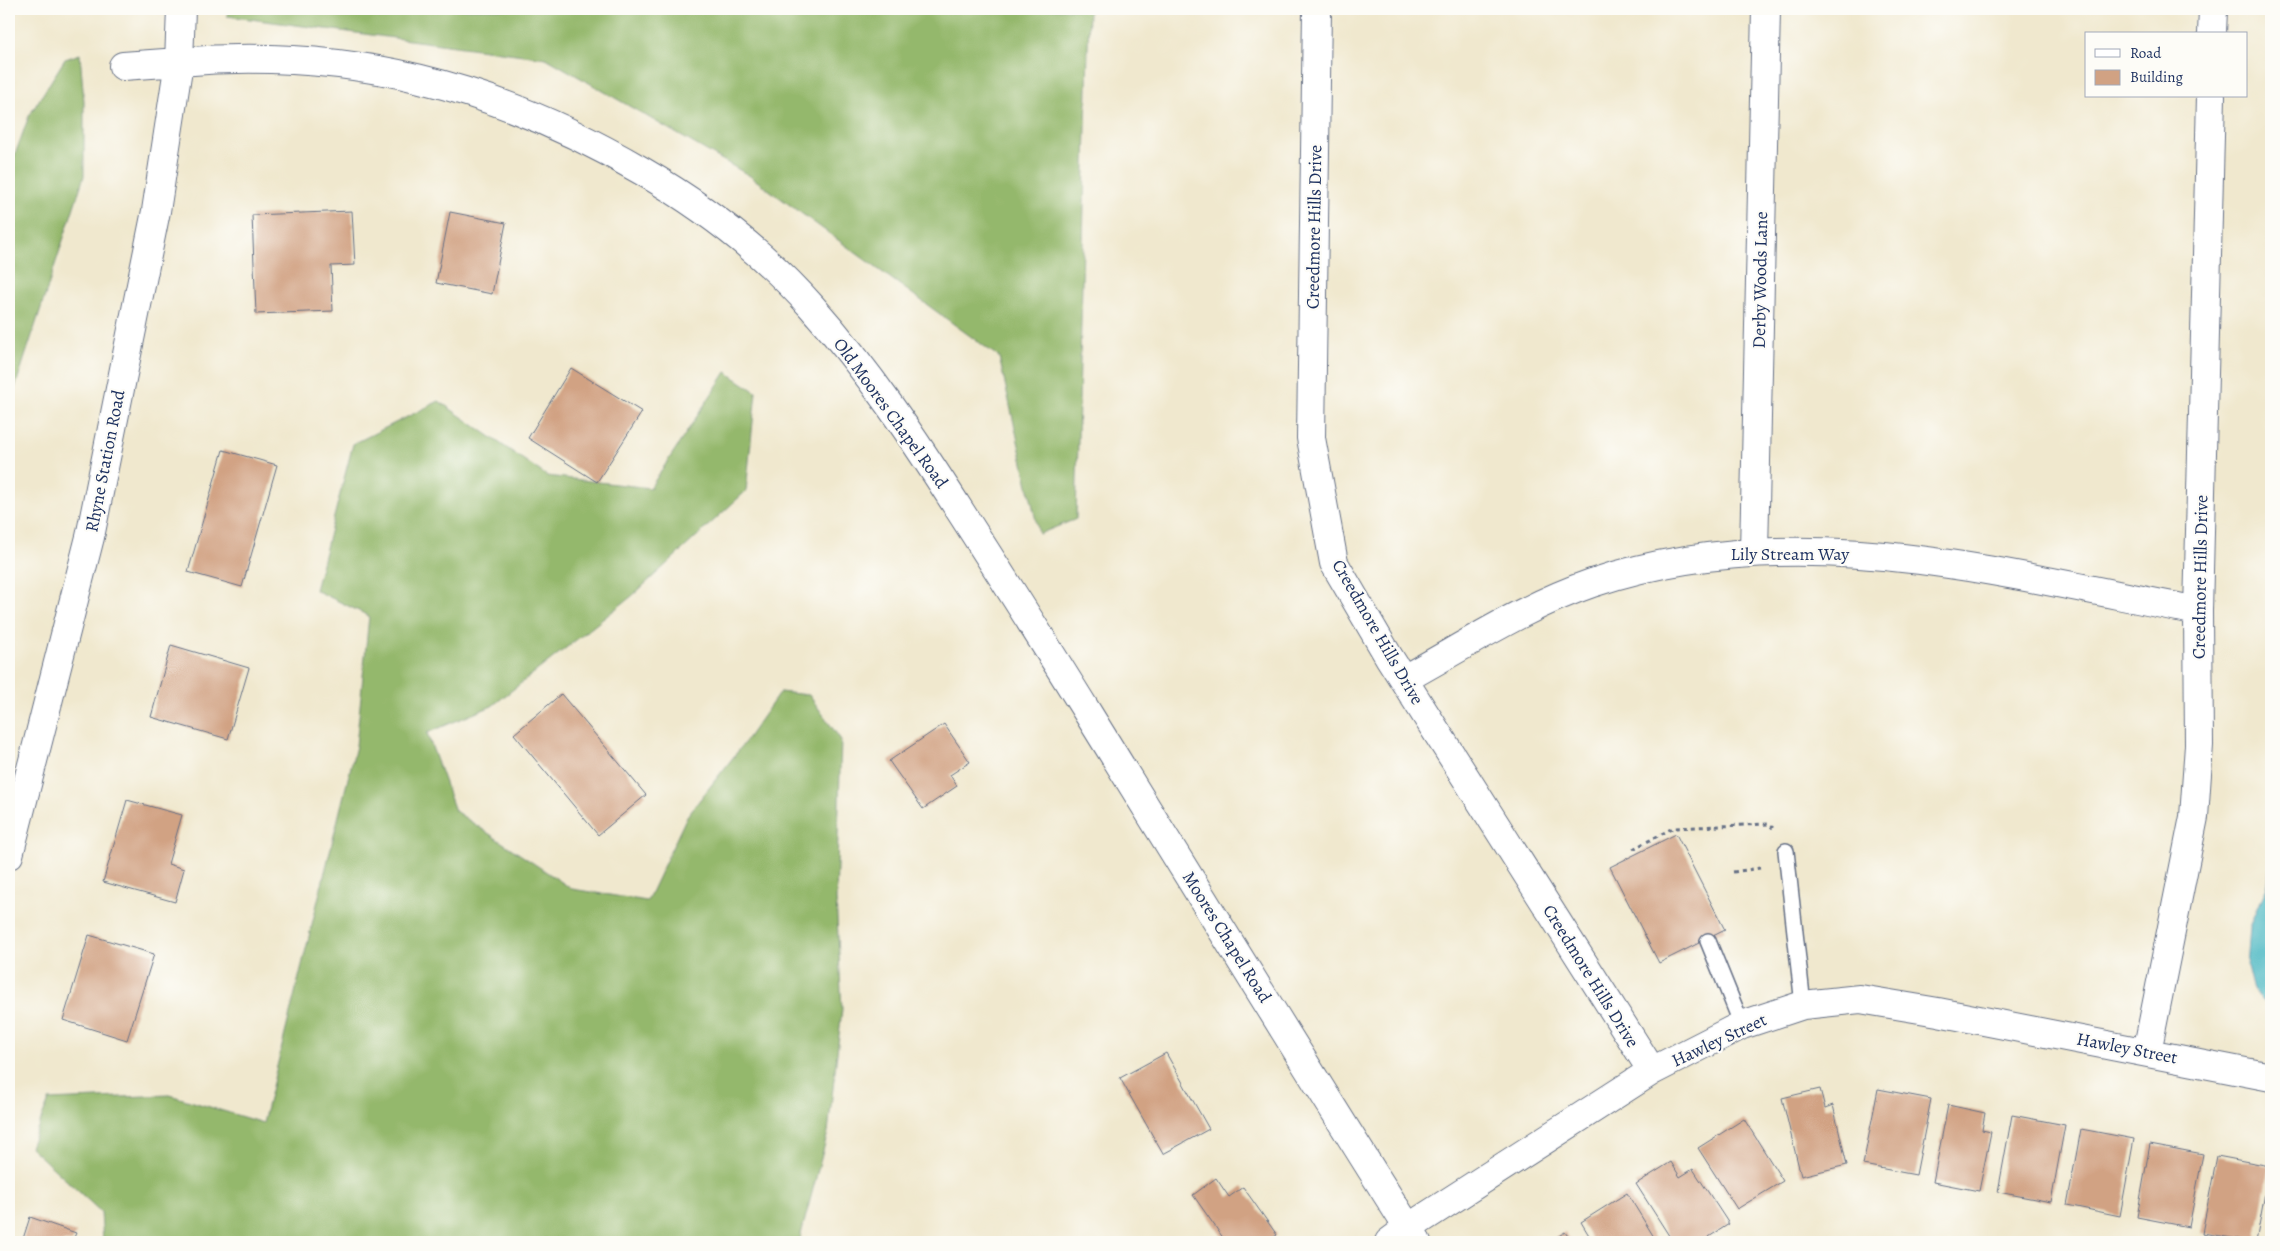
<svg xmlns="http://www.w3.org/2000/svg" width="2280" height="1251" font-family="Alegreya,serif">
  <rect width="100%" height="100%" fill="#fdfcf7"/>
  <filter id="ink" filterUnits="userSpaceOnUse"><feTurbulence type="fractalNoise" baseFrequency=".02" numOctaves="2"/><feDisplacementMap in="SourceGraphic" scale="10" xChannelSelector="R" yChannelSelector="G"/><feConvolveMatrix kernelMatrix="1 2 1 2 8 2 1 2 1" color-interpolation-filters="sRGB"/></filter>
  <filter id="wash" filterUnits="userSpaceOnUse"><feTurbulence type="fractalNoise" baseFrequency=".0096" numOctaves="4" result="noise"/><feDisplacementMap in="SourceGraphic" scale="20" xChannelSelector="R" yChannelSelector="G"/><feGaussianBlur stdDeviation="1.12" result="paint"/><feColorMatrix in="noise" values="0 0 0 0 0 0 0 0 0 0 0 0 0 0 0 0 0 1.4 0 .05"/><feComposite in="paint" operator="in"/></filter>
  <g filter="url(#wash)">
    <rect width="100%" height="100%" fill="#f0e8ce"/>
    <path fill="#94b86c" stroke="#587465" d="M228,9h861l-13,510 -37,15 -40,-177 -249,-181 -204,-118 -319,-42z
      M80,54l4,47v75l-75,230v-235l20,-55 36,-57z
      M726,372l30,20 -10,99 -114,105 -140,110 -65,27 28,78 117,78 75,12 40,-85 55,-70 38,-54 29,3 32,45 -5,159 6,110 -14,123 -29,110h-696l-2,-30 -71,-65 19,-47 121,-5 93,28 93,-377 13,-130 -54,-26 38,-146 86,-43 108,75 103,12z"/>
    <path fill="#49b7c2" stroke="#327390" d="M2271,853v154l-18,-16 -6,-25 3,-39 18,-43z"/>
    <g id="blocks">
      <path fill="#d1a283" d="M352,211l3,54 -24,1 2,45 -77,3 -4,-99z
        M450,212l56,11 -14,71 -56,-11z
        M571,368l71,44 -45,70 -69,-44z
        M223,450l54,15 -35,122 -54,-15z
        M171,645l78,23 -21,71 -77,-22z
        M561,694l85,101 -48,40 -84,-101z
        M944,724l26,38 -20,13 7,11 -34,23 -34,-48z
        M127,800l55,15 -14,49 16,5 -9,33 -72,-20z
        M1676,834l49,96 -66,33 -49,-96z
        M89,935l65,19 -27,86 -64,-20z
        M1166,1053l43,76 -46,25 -43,-76z
        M1820,1089l5,19 8,-3 14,60 -46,11 -19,-78z
        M1878,1089l53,10 -15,76 -53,-10z
        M1948,1105l37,8 -3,17 9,2 -12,59 -46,-9z
        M2012,1115l53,10 -14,77 -53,-10z
        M1744,1119l39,62 -46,28 -39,-61z
        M2081,1129l53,10 -14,77 -53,-11z
        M2150,1144l53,10 -14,73 -52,-10z
        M2217,1156l53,10 -14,76 -54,-9z
        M1671,1162l9,15 13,-8 36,55 -28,18h-28l-37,-58z
        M1216,1178l13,19 14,-10 34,48 -10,7h-41l-33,-47z
        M1627,1193l30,49h-64l-12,-20z
        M30,1217l46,16 -4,9h-50z
        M1565,1232l7,10h-23z"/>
    </g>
  </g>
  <g filter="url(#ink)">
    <use href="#blocks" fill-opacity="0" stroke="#667085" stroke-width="1"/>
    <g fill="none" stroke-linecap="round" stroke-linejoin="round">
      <g stroke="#667085" stroke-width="18">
        <path id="service" d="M1786,851l17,154
          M1708,941l34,84"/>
      </g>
      <g stroke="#667085" stroke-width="30">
        <path id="minor" d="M1317,9l-6,429 23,125 55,94 263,414
          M2212,34l1,-25
          M123,66l56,-4
          M1754,552l12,-543
          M1404,679c62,-34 121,-73 188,-96 200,-68 407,-10 606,28
          M9,855l81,-318 66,-326 23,-149 2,-53
          M2147,1052l47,-235 5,-72 -1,-134 13,-515
          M1389,1242l19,-14 244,-157 90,-46 61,-20 57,-6 78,13 333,65"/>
      </g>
      <g stroke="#667085" stroke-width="30">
        <path id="tertiary" d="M179,62c169,-15 317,23 463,109 62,36 122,82 170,136 57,64 104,135 150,207 43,67 85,133 127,201 109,176 217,352 328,527"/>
      </g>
      <path stroke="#667085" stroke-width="3" stroke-dasharray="4 4" stroke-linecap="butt" d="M1633,849l40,-21 95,-4 5,4
        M1733,872l27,-4"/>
      <use href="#service" stroke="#fff" stroke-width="15"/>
      <use href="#minor" stroke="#fff" stroke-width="28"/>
      <use href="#tertiary" stroke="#fff" stroke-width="28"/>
    </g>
  </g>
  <g text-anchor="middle" stroke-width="4.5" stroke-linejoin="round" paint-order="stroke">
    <g font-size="18" fill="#1b2f5e" stroke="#fdfcf7">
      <text transform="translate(1314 227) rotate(-89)" y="6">Creedmore Hills Drive</text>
      <text transform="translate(1760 280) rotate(-89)" y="6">Derby Woods Lane</text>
      <text transform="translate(891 413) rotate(54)" y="6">Old Moores Chapel Road</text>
      <text transform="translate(105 461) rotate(-79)" y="6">Rhyne Station Road</text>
      <text x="1790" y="560">Lily Stream Way</text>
      <text transform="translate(2200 577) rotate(-89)" y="6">Creedmore Hills Drive</text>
      <text transform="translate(1378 632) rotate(60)" y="6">Creedmore Hills Drive</text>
      <text transform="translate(1227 937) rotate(58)" y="6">Moores Chapel Road</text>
      <text transform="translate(1591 976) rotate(58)" y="6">Creedmore Hills Drive</text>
      <text transform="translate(1719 1040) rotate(-25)" y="6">Hawley Street</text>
      <text transform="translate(2127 1048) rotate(11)" y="6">Hawley Street</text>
    </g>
  </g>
  <rect width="2280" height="1251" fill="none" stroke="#fdfcf7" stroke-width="30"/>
  <rect x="2085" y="32" width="162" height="65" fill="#fdfcf7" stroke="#a3aaba"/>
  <rect x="2095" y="49" width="25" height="8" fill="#ffffff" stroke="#a3aaba"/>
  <text x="2130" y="58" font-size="15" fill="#1b2f5e">Road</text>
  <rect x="2095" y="70" width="25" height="15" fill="#d1a283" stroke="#a3aaba"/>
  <text x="2130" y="82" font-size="15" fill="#1b2f5e">Building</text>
</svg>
